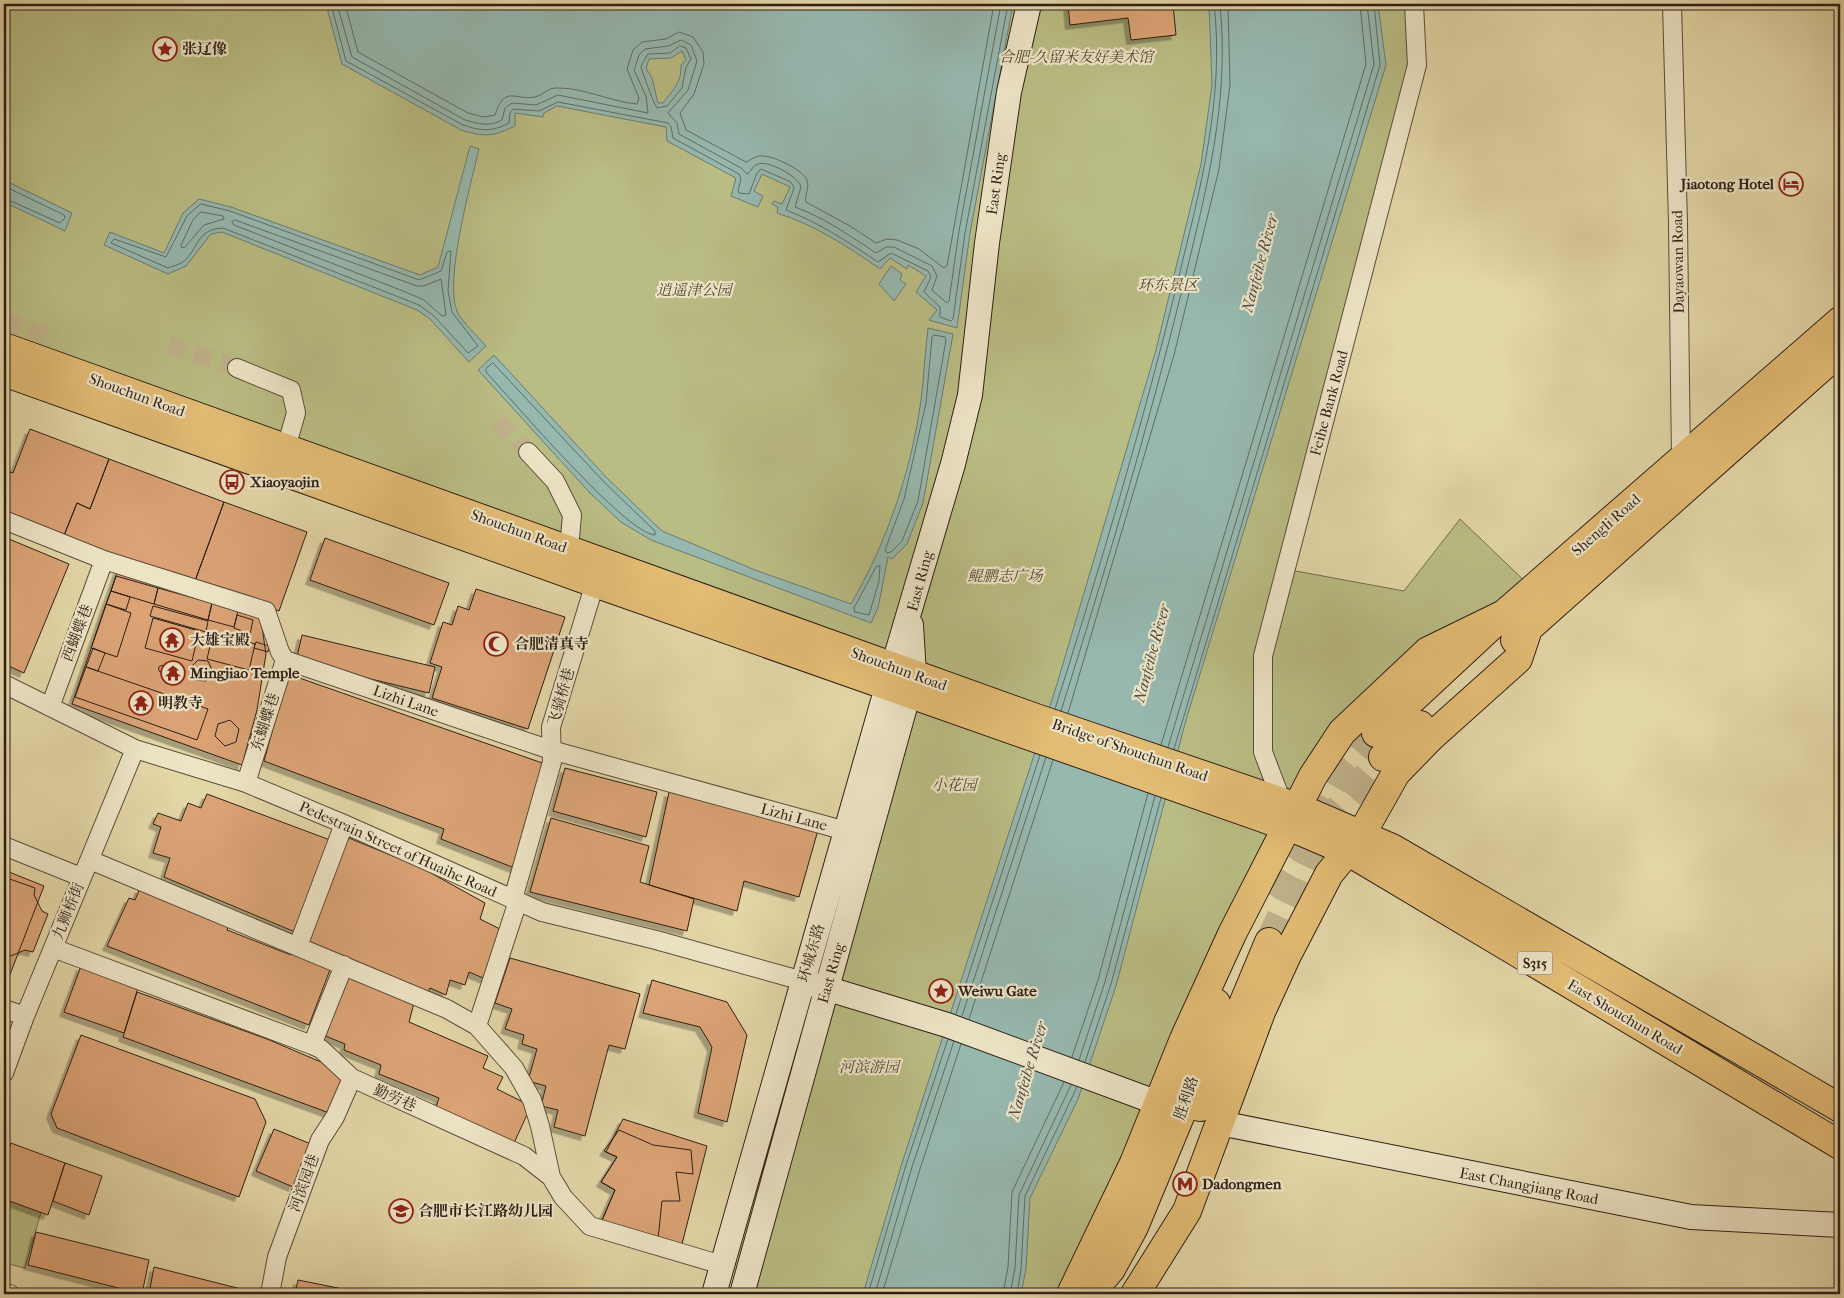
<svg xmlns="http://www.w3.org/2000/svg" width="1844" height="1298" font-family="'IM FELL French Canon','Noto Serif SC',serif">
  <defs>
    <filter id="shadow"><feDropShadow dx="-4.5" dy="4.5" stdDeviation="0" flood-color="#0004"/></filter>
  </defs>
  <rect width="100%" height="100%" fill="#e3d6a7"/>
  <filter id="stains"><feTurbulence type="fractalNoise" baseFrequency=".004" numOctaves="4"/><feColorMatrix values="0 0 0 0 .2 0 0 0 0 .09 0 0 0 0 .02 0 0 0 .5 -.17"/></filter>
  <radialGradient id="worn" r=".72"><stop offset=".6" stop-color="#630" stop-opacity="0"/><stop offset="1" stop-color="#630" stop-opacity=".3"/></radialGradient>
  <path fill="#b9bc83" stroke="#746e4c" d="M4,4h1410l3,61 -132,504 119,22 56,-72 72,69 -190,144 -45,75 -404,-141 -889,-319z
    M908,693l380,134 -217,467h-329z
    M4,1199l37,13 -16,56 -21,-5z"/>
  <path fill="#96b8af" stroke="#6c7b72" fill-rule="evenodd" d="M326,4h687l-43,229 -13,95 -28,-8 8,-10 -21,-18 10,-16 -18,-11 -1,4 -17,-11 -10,11c-33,-23 -65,-44 -103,-56l1,-6 -6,-3 2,-3 8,3 8,-17 -28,-13 -8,17 9,5 -5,11 -27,-11 5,-18 -69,-37 -1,-14 -109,-21 -13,7 -1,4 -28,-4v13c-22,11 -30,11 -54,4l-119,-66zM682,51l4,9 -5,5c1,17 -8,25 -18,38h-5l-6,-25 -6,-10 3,-9 22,-1z
    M1209,4h169l8,61 -200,655 -70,266 -38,113 -48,99 -4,71 -5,25h-158l39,-131 155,-479 99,-334 45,-186 11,-79z
    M470,146l9,3c-8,34 -35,132 -22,162 5,12 21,25 29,35l-17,16 -39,-43 -13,-9 -195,-78 -11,2 -25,32 -18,8 -64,-29 6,-13 54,21 19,-40 16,-14 32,8 189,68 18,-8z
    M4,180l68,33 -7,18 -61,-29z
    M891,266l11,8 -2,6 6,4 -12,17 -15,-17z
    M928,328l25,6 -30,169 -16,41 -15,15 -4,-2 -10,51 -7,15 -220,-83 -30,-18 -31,-29 -112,-123 16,-15 113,123 55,53 93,39 96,34c36,-62 60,-132 70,-204 3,-24 4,-48 7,-72z"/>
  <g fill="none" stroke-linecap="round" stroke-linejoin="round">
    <path stroke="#626c62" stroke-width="1" d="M331,4l15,57 117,64c18,6 29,7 46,-2l1,-10 3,-4 26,2 19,-9 110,21 3,4 2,11 66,36 2,5 -3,11 1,3 10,1 8,-21 4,-4 30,13 3,6 -8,22c34,13 62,32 92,52l13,-9 37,18 3,6 -7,15 16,15v10l11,4 2,-2 12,-86 43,-229
      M337,4l15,53 113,63c14,4 24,7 37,0l3,-12 7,-5 24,2 22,-10 90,18 -2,-17 -12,-26 5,-15 6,-6 23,-3 13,-6 10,5 6,16 -9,29 -20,23 9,10 2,11 62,34 6,6c4,-2 5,-8 11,-10 10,-4 40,12 43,23l-6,20c30,11 55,29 81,46l10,-6h8l38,19 5,10 -5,14 15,13 2,-2 10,-70 42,-227
      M345,4l13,48 110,61 15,4 12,-2c10,-31 20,-14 40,-18 8,-2 13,-9 21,-9 27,-1 55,14 81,16l2,-6 -12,-29 6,-19 9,-8 24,-3 13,-7 14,5 10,15 1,12 -10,30 -14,19 6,17 60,32c5,-2 10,-7 17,-6 11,0 40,14 44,24 3,8 -3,15 -1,22l44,24 26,17 11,-4 10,1 22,9 25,19 3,-2 47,-262
      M680,46l6,2 5,11 -5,8 -4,21 -15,18 -10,2c-2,-2 -16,-38 -16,-42l7,-12 22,-1z
      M4,186l60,29 1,3 -5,5 -56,-25
      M201,204l29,7 189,69 22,-9 6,-19 4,-1 -3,40 4,21 26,34 -10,7 -34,-37 -15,-11 -196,-77c-27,1 -24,21 -40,34 -4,3 -11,4 -15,6l-57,-25 3,-4 52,18 21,-41z
      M201,212l22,4 1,3 -20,6 -19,22 -3,1 -1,-3 12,-25z
      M235,220l182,66h7l17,-7 5,36 -4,1 -18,-16 -21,-9 -169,-66 -2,-3z
      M934,335l11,2 1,3 -28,161 -16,40 -11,11 -4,1 -2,-3 19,-51 22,-96 6,-66z
      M493,363l111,119 51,49v4c-29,-1 -143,-135 -169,-163v-3z
      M880,566l-1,15 -10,34 -14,-3 -1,-4 22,-41z
      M1055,709c45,-142 88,-285 123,-429 22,-91 47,-182 36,-276
      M1061,711c44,-140 87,-282 122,-425 23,-95 47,-183 37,-282
      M1068,713l106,-358 45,-186 11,-84 -2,-81
      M1161,745l205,-681 -6,-60
      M1168,747l206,-683 -7,-60
      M1174,749l206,-684 -6,-61
      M956,1014l84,-259
      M962,1016l84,-259
      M969,1019l84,-259
      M1072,1057l26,-77 50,-187
      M1079,1060l26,-78 50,-186
      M1085,1062l26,-78 50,-186
      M868,1294l38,-129 42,-126
      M875,1294l37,-127 42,-126
      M882,1294l38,-125 41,-125
      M1003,1294l5,-27 4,-75 52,-110
      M1010,1294l5,-26 4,-73 52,-110
      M1017,1294l4,-25 4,-73 52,-109"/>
  </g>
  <path fill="#dba374" stroke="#2e1f16" filter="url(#shadow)" d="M1068,4h105l3,31 -45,5 -3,-22 -58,7z
    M30,429l79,30 -19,50 -13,-6 -14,35 -59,-23v-45l9,3z
    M109,459l115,43 -29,79 -132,-43 14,-35 13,6z
    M224,502l83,30 -28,79 -84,-30z
    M4,537l65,27 -45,109 -20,-9z
    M325,538l124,45 -15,42 -124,-45z
    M118,570l124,36 19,14 5,34 -9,56 -15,55 -170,-61z
    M116,576l42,12 -4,16 -43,-13z
    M158,588l54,15 -4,17 -54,-16z
    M476,589l89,28 -37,112 -96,-31 10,-31 -12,-4 13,-41 9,3 6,-19 11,4z
    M111,591l19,6 -4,13 -20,-6z
    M212,603l26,8 -4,16 -26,-7z
    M106,604l25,9 -14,44 -26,-9z
    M153,606l55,15 -2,11 -56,-16z
    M237,615l16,5 -3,14 -16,-6z
    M153,618l46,13 -7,30 -47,-13z
    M213,633l42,11 -6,26 -42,-11z
    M302,635l133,32 -6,26 -133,-32z
    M256,642l13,4 -1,6 -14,-4z
    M93,648l12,5 -7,18 -12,-4z
    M198,660l10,1 5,11 -7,9 -12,-1 -4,-12z
    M158.5 669a3.5 3.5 0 1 1 7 0a3.5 3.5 0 1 1-7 0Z
    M86,667l122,42 -11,31 -122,-43z
    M288,674l260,91 -31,104 -76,-30 3,-10 -180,-68z
    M230,720l9,9 -3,13 -11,4 -10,-10 3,-12z
    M565,768l92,24 -11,45 -93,-26z
    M669,792l149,38 -19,67 -55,-16 -7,30 -88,-26z
    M207,794l123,46 -35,92 -131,-55 6,-19 -17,-5 8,-26 -8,-3 5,-11 23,8 7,-18 13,5z
    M551,818l98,28 -9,36 54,17 -7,32 -157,-39z
    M344,836l78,32 63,35 -5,16 24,12 -16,49 -19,-8 -4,13 -15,-5 -4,15 -16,-7 -4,8 -65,-27 2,-5 -55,-23z
    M4,870l40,16 -40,104z
    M4,877l31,11 -1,7 8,16 6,3 -15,38 -8,-2 -17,7 -2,6h-2z
    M140,888l89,36 -2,6 64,25 1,-4 39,16 -22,58 -202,-79 22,-48 6,2z
    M510,958l130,36 -15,55 -16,-4 -24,91 -31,-9 4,-17 -17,-4 5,-20 -18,-5 9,-32 -15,-5 2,-9 -19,-6 7,-20 -17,-6z
    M81,966l57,22 -14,45 -60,-21z
    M348,972l67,27 -6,23 79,34 -5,12 20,9 -6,12 34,17 -17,37 -78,-36 3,-9 -60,-24 2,-9 -37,-15 1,-6 -22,-9z
    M652,980l75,22 20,33 -20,87 -29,-9 14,-66 -12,-20 -57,-14z
    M137,992l130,47 54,23 24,19 -13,33 -209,-77z
    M81,1035l174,64 11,23 -27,75 -182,-69 -6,-14z
    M623,1119l84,27 -25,98 -82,-19 15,-35 -14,-8 16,-25 -11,-5z
    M274,1129l37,15 -18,43 -37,-16z
    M619,1130l34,15 38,5 2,24 -17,-2 4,29h-18l-4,38 -58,-14 15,-35 -14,-8 16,-25 -13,-6z
    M11,1143l54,20 -17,52 -44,-16v-36z
    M65,1163l37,13 -13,39 -36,-14z
    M36,1232l113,28 -7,34 -114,-29z
    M154,1267l107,27h-112z
    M298,1280l70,14h-73z"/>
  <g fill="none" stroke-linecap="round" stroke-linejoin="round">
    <path stroke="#bfb18a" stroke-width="18" stroke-dasharray="18 9" stroke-linecap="butt" d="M4,320l52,19
      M169,345l68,23
      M498,421l30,31"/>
    <path stroke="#bfb18a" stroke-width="28" stroke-dasharray="28 14" stroke-linecap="butt" d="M1267,893l67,-111 42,-49
      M1269,942l55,-117 59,-68"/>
    <g stroke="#5b4d3a" stroke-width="20">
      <path id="street" d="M1672,4l6,219 3,237
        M237,368l54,22 5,23 -10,35
        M528,452l27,29 17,34 -3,34
        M4,520l100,40 162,51 14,41 5,8 266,90 295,81
        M4,684l131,65 111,34 98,41 198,88 114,28 147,41
        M50,707l54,-147
        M246,783l39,-123
        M1282,802l-19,-50v-96l154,-591 -3,-61
        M4,846l77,31
        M90,860l357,149 30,17 37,42 18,32 8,26 11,51
        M513,899l39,-137 -1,-35 44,-144
        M298,946l46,-122
        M53,948l259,97 9,4 31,29 172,78 27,21 12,20 27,29 132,39
        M4,1009l21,7
        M477,1026l41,-125
        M312,1045l32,-80
        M4,1073l21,-57 110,-267
        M4,1293l6,1
        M270,1294l7,-37 43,-117 15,-23 17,-39"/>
    </g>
    <g stroke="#2e1f16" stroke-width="26">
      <path id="secondary" d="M812,984l135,41 211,78
        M1220,1123l471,94 149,8
        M714,1294l173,-607 66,-223 17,-69 17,-152 22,-151 20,-88
        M742,1294l172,-620 -3,-49"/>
    </g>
    <g stroke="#2e1f16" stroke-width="30">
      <path id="primary" d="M4,347l1029,370 264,90 95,41 448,260
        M4,372l591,211 705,248 49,21 491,293"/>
    </g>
    <g stroke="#2e1f16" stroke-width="30">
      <path id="highway" d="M1515,640l325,-289
        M1376,733l128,-119 336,-293
        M1383,757l37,-32
        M1200,1107l69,-165
        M1071,1294l63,-131 50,-124 48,-105 81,-158 29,-44 86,-81 76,-37
        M1090,1294l21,-25 23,-42 49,-118 33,-106
        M1135,1294l52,-83 74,-199 26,-57 42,-81 32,-39 35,-62 35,-36 87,-78 10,-30"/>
    </g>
    <use href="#street" stroke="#ede4c6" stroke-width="18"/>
    <use href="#secondary" stroke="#ede4c6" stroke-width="24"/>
    <use href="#primary" stroke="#e2bb74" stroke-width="28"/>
    <use href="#highway" stroke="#e2bb74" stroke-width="28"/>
  </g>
  <defs>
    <g id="sight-ring" transform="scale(1.25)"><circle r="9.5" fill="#ede4c6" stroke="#8f2418" stroke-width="1.5"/><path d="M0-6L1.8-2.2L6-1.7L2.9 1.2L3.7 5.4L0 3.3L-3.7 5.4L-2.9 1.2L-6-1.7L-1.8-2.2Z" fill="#8f2418"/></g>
    <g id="hotel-ring" transform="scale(1.25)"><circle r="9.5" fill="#ede4c6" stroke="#8f2418" stroke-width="1.5"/><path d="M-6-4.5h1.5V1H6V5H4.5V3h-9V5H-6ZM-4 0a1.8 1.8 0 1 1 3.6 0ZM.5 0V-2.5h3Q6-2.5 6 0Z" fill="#8f2418"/></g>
    <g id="bus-ring" transform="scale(1.25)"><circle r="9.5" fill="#ede4c6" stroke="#8f2418" stroke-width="1.5"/><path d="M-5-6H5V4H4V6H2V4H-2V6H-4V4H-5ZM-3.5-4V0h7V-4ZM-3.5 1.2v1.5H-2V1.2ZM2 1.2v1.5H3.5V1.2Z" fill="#8f2418"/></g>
    <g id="temple-ring" transform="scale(1.25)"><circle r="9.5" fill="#ede4c6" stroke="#8f2418" stroke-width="1.5"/><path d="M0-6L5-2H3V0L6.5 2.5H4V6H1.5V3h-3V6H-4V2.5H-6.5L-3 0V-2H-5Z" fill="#8f2418"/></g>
    <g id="mosque-ring" transform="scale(1.25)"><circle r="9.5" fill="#ede4c6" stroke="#8f2418" stroke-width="1.5"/><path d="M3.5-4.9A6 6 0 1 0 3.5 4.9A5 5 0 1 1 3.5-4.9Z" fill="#8f2418"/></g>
    <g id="metro-ring" transform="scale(1.25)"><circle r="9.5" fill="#ede4c6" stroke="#8f2418" stroke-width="1.5"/><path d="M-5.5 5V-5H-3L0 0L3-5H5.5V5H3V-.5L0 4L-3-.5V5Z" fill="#8f2418"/></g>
    <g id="school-ring" transform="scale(1.25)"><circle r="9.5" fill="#ede4c6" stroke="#8f2418" stroke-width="1.5"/><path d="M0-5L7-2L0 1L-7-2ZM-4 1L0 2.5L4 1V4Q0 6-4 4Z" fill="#8f2418"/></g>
  </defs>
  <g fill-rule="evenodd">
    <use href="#sight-ring" x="165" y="49"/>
    <use href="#hotel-ring" x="1791" y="184"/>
    <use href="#bus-ring" x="232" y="482"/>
    <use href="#temple-ring" x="172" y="640"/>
    <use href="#mosque-ring" x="496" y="644"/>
    <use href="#temple-ring" x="173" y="673"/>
    <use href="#temple-ring" x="141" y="703"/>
    <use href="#sight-ring" x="941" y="991"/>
    <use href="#metro-ring" x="1185" y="1184"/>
    <use href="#school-ring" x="401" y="1211"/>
  </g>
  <g text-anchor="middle" stroke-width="4.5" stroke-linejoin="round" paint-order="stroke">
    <rect fill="#ede4c6" stroke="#675a4b" stroke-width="1" x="1517.5" y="951.5" width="35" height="23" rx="4"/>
    <g font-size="14" font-weight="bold" fill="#2e1f16">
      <text x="1535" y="968">S315</text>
    </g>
    <g font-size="15" font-weight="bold" fill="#2e1f16" stroke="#ede4c6" text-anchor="start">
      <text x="182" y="54">张辽像</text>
      <text x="1774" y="189" text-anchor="end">Jiaotong Hotel</text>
      <text x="250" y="487">Xiaoyaojin</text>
      <text x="190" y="645">大雄宝殿</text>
      <text x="514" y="649">合肥清真寺</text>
      <text x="190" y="678">Mingjiao Temple</text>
      <text x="158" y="708">明教寺</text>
      <text x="958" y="996">Weiwu Gate</text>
      <text x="1202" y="1189">Dadongmen</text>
      <text x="418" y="1216">合肥市长江路幼儿园</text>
    </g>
    <g font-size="15" font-style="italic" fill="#514631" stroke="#ede4c6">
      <text x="1076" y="62">合肥-久留米友好美术馆</text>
      <text x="1168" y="290">环东景区</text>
      <text x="694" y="295">逍遥津公园</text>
      <text x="1005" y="581">鲲鹏志广场</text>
      <text x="954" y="790">小花园</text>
      <text x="869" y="1072">河滨游园</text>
    </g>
    <g font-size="15" fill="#2e1f16" stroke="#ede4c6">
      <text transform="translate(996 184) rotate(-82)" y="5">East Ring</text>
      <text transform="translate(1678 262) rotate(-91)" y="5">Dayaowan Road</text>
      <text transform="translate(137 395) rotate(20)" y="5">Shouchun Road</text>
      <text transform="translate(1329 403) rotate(-75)" y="5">Feihe Bank Road</text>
      <text transform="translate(1606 525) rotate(-41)" y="5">Shengli Road</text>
      <text transform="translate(519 531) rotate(20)" y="5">Shouchun Road</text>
      <text transform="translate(920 581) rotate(-75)" y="5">East Ring</text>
      <text transform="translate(77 633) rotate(-69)" y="5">西蝴蝶巷</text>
      <text transform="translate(899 669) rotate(20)" y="5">Shouchun Road</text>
      <text transform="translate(561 697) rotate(-74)" y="5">飞骑桥巷</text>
      <text transform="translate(406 701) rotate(19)" y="5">Lizhi Lane</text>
      <text transform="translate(265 722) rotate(-72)" y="5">东蝴蝶巷</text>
      <text transform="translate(1130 750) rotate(19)" y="5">Bridge of Shouchun Road</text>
      <text transform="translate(794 817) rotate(15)" y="5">Lizhi Lane</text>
      <text transform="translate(398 849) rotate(24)" y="5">Pedestrain Street of Huaihe Road</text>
      <text transform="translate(68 911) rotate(-68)" y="5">九狮桥街</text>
      <text transform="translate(811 953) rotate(-74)" y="5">环城东路</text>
      <text transform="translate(831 973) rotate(-74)" y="5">East Ring</text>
      <text transform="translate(1625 1017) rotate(31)" y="5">East Shouchun Road</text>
      <text transform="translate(395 1098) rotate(24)" y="5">勤劳巷</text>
      <text transform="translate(1186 1098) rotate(-71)" y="5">胜利路</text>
      <text transform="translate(304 1183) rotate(-70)" y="5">河滨园巷</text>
      <text transform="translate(1529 1186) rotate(11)" y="5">East Changjiang Road</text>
    </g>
    <g font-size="16" font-style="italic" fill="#4d4d44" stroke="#ede4c6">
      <text transform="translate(1259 263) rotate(-75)" y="6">Nanfeihe River</text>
      <text transform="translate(1151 653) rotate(-75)" y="6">Nanfeihe River</text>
      <text transform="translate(1027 1070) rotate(-73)" y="6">Nanfeihe River</text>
    </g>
  </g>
  <rect width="1844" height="1298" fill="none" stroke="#e3d6a7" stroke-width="20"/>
  <rect x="5" y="5" width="1834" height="1288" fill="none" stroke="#2e1f16" stroke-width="2.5"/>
  <rect x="10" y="10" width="1824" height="1278" fill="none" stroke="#2e1f16"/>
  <rect width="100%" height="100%" filter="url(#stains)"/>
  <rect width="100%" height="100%" fill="url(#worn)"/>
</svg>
